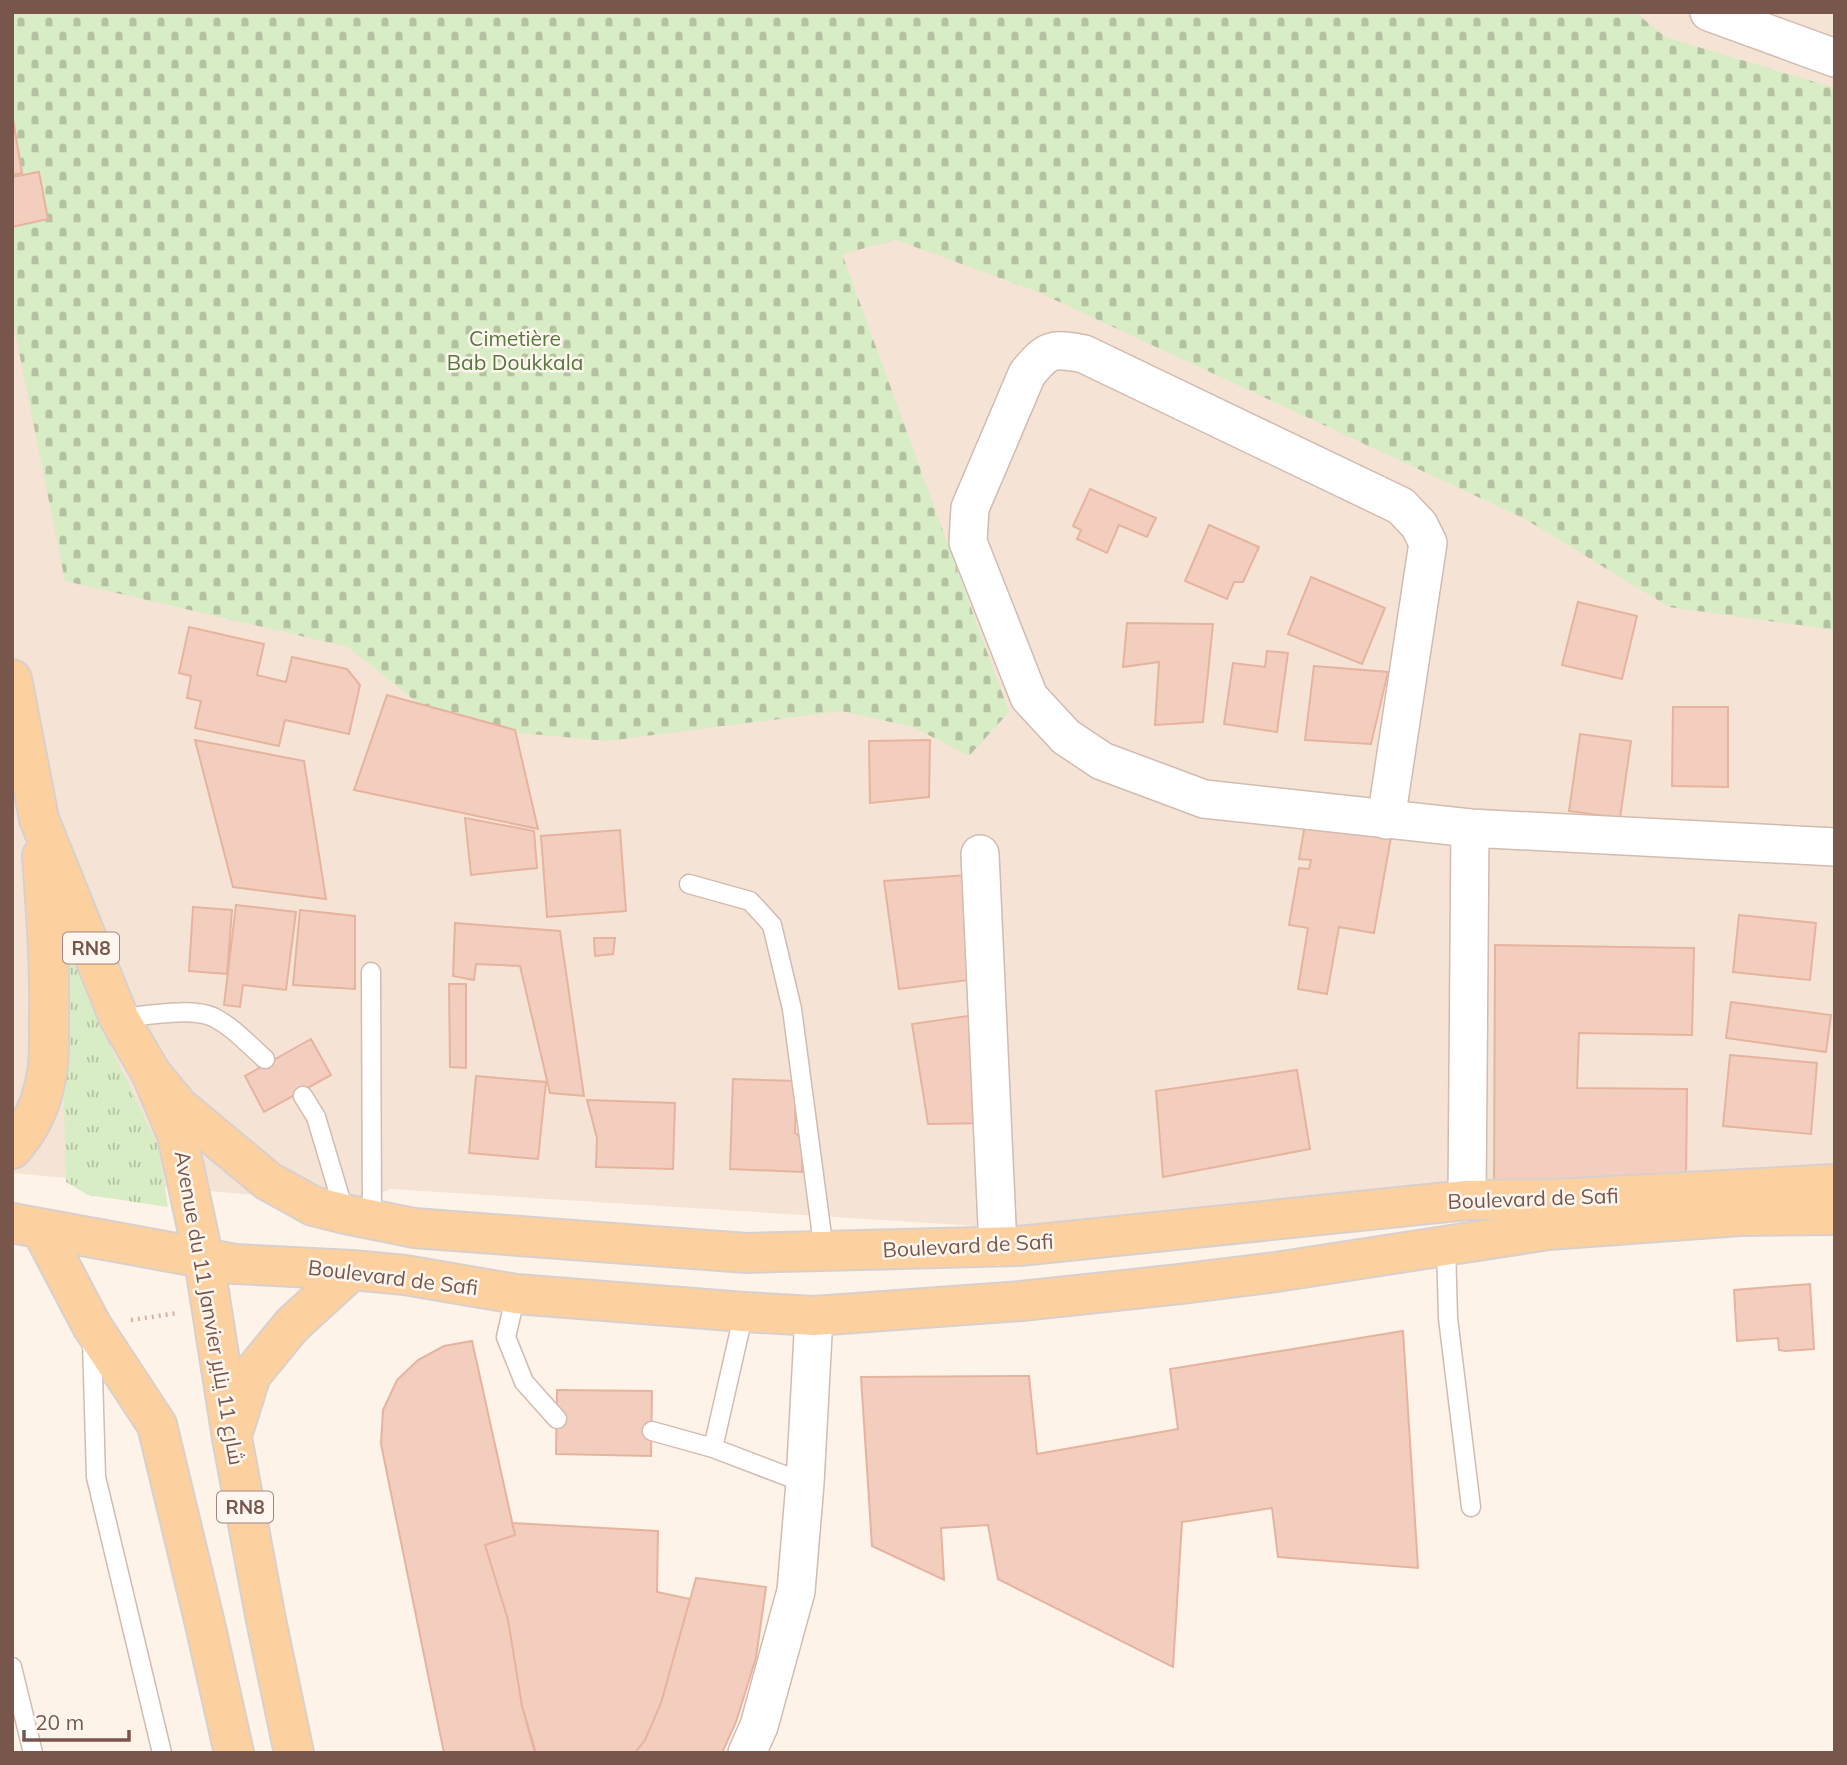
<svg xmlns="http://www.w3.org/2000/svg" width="1847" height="1765" font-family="Mulish,Cairo,sans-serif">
  <defs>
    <pattern id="grass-tufts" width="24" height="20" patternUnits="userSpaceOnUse" patternTransform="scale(1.75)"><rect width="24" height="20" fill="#d8ecc5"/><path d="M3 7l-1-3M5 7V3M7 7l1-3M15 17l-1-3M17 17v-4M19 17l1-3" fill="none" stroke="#b4c2a2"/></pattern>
    <pattern id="cemetery-stones" width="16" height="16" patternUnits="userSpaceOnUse" patternTransform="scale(1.75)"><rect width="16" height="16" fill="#d8ecc5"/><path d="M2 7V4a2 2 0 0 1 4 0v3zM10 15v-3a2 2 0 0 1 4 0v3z" fill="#b4c2a2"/></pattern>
  </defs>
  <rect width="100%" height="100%" fill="#fdf3e8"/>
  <path fill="#f5e4d6" d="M12,12h1823v1195l-795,23 -650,-41 -38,19 -45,-8 -295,-27z"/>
  <path fill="url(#grass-tufts)" d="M59,910l28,87 72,151 9,59 -80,-12 -22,-13z"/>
  <path fill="url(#cemetery-stones)" d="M12,12h1623l30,25 170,51v542l-166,-23 -146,-89 -485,-226 -142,-52 -54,14 167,458 -40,44 -56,-29 -72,-16 -234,30 -99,-9 -89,-28 -71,-57 -283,-66 -53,-264z"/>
  <path fill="#f3cebf" stroke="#e6b39f" stroke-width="2" d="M12,113l10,60 -10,2z
    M39,172l9,47 -36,8v-50z
    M1090,489l66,29 -9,19 -28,-12 -12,28 -30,-14 4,-9 -8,-4z
    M1209,525l50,22 -16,35h-9l-7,17 -42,-18z
    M1311,577l74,31 -23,56 -74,-30z
    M1578,602l59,14 -15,63 -60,-14z
    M1127,623l86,1 -10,98 -48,3 4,-63 -36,5z
    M189,627l75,17 -7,31 29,7 6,-25 55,12 13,16 -11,49 -64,-14 -6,26 -84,-18 6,-27 -14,-3 4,-22 -12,-3z
    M1267,651l21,2 -11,79 -53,-8 9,-61 32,4z
    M1314,666l74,6 -17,72 -66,-4z
    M387,695l128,35 23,99 -184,-39z
    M1673,707h55v80l-56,-1z
    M1580,734l51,7 -11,77 -51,-7z
    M195,740l109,21 22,138 -93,-12z
    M930,740l-1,57 -59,6 -1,-62z
    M465,818l69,13 3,37 -66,7z
    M1305,824l86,13 -17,96 -35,-6 -12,67 -29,-5 10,-61 -19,-3 10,-57 10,1 2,-9 -12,-1z
    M620,830l6,81 -79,6 -6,-81z
    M967,875l10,104 -78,10 -15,-108z
    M236,905l60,7 -10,78 -43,-5 -3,22 -16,-2z
    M193,907l39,3 -5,64 -38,-3z
    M300,910l55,6v73l-62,-4z
    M1739,915l77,8 -6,57 -77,-8z
    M455,923l105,8 24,165 -34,-3 -30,-127 -44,-2 -2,16 -21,-4z
    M594,938h21l-2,16 -18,2z
    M1495,945l199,3 -2,87 -113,-2 -2,55 110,1 -1,93 -192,9z
    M449,984h17v84l-16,-1z
    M1731,1002l100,13 -5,37 -100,-14z
    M982,1014l10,109 -64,1 -16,-100z
    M311,1039l20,36 -67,37 -19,-36z
    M1730,1055l87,8 -6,71 -88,-8z
    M1297,1070l13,79 -147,28 -7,-86z
    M476,1076l70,6 -8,77 -69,-6z
    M733,1079l63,2 -1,52 8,6 -1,33 -72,-3z
    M587,1100l88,3 -2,66 -77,-2 1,-29z
    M1810,1284l4,65 -29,2 -6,-1 -1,-12 -41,3 -3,-51z
    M1403,1331l15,237 -140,-11 -6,-49 -90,14 -9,145 -175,-88 -10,-54 -47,3 3,52 -72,-34 -11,-169 168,-1 8,78 141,-25 -8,-60z
    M472,1341l43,194 -30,10 23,75 14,86 14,47h-92l-63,-309 2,-34 14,-30 21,-20 26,-14z
    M557,1390l95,1 -1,65 -95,-2z
    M512,1523l146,8 -1,61 33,7 -29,104 -16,37 -10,13h-100l-13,-47 -14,-86 -23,-75 30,-10z
    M696,1578l70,9 -10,71 -20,64 -14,31h-87l10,-13 16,-37z"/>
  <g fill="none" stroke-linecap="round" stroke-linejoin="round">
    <g stroke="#d2bbaf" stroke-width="21">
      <path id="service" d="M689,884l61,17 22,24 20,84 32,242
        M371,972l1,248
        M119,1018c26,-2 71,-11 94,-1 19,9 36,28 52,42
        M303,1096l13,21 29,97
        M1446,1245l2,73 23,189
        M516,1294l-10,43 18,45 33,37
        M92,1340l4,137 66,276
        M652,1431l61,17 92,35
        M713,1448l31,-136
        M12,1667l21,86"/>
    </g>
    <g stroke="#d2bbaf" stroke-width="40">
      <path id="minor" d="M1709,12l126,46
        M1386,820l42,-277 -9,-18 -18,-19 -317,-152c-32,-6 -36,-6 -57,20l-57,134 -2,34 61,155 37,40 36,24 102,38 266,29 365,19
        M980,854l18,393
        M1467,1200l3,-372
        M747,1753l12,-27 37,-135 9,-108 9,-167"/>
    </g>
    <g stroke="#d9d0cd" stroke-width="42">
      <path id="primary" d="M12,679l27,140 80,199 32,55 26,62 27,125 28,178 34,182 28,133
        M151,1073l28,34 89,74 45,25 32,8 69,14 332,25 273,-7 448,-46 86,-1 282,-15
        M12,1149c16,-18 27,-39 32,-62 6,-22 5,-46 5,-69 1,-54 -3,-108 -7,-162
        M12,1223l223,41 117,6 53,5 111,19 228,18 70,4 207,-15 159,-17 96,-12 272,-42 192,-14 95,-1
        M41,1229l51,97 65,99 48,199 29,129
        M234,1429l17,-54 41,-50 60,-55"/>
    </g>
    <path stroke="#d9b1a1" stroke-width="4.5" stroke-dasharray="2 5" stroke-linecap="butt" d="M131,1320l47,-7"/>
    <use href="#service" stroke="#fff" stroke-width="18"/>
    <use href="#minor" stroke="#fff" stroke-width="37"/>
    <use href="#primary" stroke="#fcd19f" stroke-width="38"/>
  </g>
  <g text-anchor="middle" stroke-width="5" stroke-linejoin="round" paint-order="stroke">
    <g fill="#fff7ef" stroke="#a0867c" stroke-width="2">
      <rect x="63" y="932.5" width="56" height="31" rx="5"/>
      <rect x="217" y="1491.5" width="56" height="31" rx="5"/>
    </g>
    <g font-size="19" font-weight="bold" fill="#78564b">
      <text x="91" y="955">RN8</text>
      <text x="245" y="1514">RN8</text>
    </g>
    <g font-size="21" fill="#56783f" stroke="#fff7ef">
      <text x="515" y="346">Cimetière<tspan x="515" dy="24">Bab Doukkala</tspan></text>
    </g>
    <g font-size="21" fill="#78564b" stroke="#fff7ef">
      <text transform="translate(1533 1199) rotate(-2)" y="7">Boulevard de Safi</text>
      <text transform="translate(968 1246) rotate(-3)" y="7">Boulevard de Safi</text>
      <text transform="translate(393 1278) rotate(7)" y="7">Boulevard de Safi</text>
      <text transform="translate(209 1308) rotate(80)" y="7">Avenue du 11 Janvier شارع 11 يناير</text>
    </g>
  </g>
  <rect width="1847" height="1765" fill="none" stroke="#78564b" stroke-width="28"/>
  <path d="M24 1730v10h105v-10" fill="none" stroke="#78564b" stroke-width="3.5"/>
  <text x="35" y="1730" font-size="21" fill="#78564b" stroke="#fff7ef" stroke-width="5" paint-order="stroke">20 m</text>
</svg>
